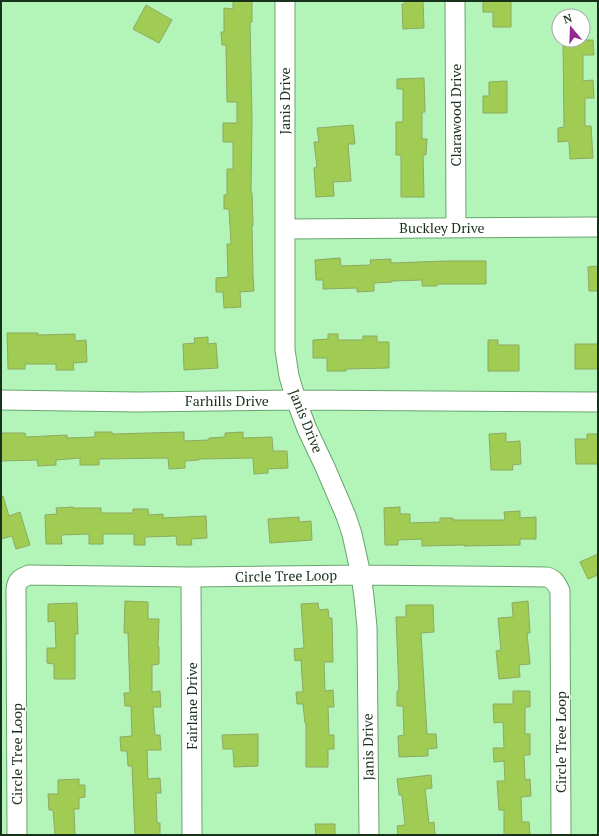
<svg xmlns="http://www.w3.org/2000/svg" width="599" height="836" font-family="'PT Serif',serif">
  <rect width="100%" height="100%" fill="#b3f4b9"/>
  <path fill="#a0cc53" stroke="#8daa61" d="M233,1h19v21h-2l2,97 -1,74h1l1,32h-1l1,51 1,15 -14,1 1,15 -17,1 -1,-16h-7v-14l12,-1 -1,-33h4l-2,-35h-5v-14h3v-26h6v-27h-10v-19h14v-21h-10l-1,-57h-4l-1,-13h3v-24l9,1z
    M405,1h18l1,27 -21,1 -1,-25h3z
    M483,1h28v26h-18v-15h-10z
    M146,5l26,15 -13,23 -26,-14z
    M563,40h30l1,15h-11v26l10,-1 1,18h-9v28h6l2,32 -23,1 -1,-18 -11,1v-14l6,-1z
    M424,78l1,34h-3v27h5l-1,16h-3l1,42h-23v-42h-5v-33h7v-33h-6v-10z
    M507,81v32h-24v-17h6v-14z
    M353,125l2,19h-7l3,37 -18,1 1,14 -18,1 -2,-29 3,-1 -3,-25h5l-2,-14z
    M340,258l1,8 30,-1 -1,-5 21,-1v4l54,-2h41v23h-49v2h-15v-6l-30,1v1l-18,1v8l-17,1v-4l-34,1v-9h-7l-1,-20z
    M598,266v25h-9l-1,-24z
    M7,333h31v2l37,-1v7l11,-1 1,22 -14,1 1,7h-18v-6h-31v5h-17z
    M328,334h10v6h25v-4h14v6h12v26l-43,1v2h-19v-13h-14v-18l15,-1z
    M208,337v7l8,-1 2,25 -34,2 -1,-26 12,-1 -1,-5z
    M488,340h10v5h21v26h-31z
    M575,344h23v25h-23z
    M95,432h17v2l72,-2v9l25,-1v-2l16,-1v-4l18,-1v6l29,-1 1,14h14l1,17 -20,1v4l-14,1 -1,-16 -54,1v1l-14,1v7l-16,1 -1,-11 -69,1v6h-19v-7l-24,2v5l-18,1 -1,-6 -36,1v-28h24l1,4 41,-2v3l28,-1z
    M506,433v9l14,-1 1,23 -9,1 1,5h-22l-2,-36z
    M587,434h11v30h-22l-1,-25h12z
    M3,496l6,20 11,-4 10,33 -14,4 -4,-13 -11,3v-42z
    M73,507v1h28v5h32v-4h15l1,6 14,-1v4l43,-2 1,22 -16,1 1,6h-15l-1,-9 -31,1v8h-11v-11h-31v10h-14v-10l-28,1 1,9h-16l-1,-29 12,-1 -1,-6z
    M400,507v7h10v9l30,-1v-4h13v2h52l-1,-8 16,-1v7l16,-1v22h-16v6l-56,1 1,-1 -43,1v-7l-24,1v5h-13l-1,-37z
    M299,517v5l12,-1 1,19 -42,3 -2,-24z
    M598,554v21l-10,4 -8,-17z
    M125,601l23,1v17h11l-1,28h1v17l-7,1v27l8,-1 1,16h-8l2,28h5l1,15h-14l1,29 12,-1 1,15h-5l1,30h3v12h-25l-3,-69h-4l-1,-15h-6l-1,-14 12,-1 -1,-30h-6l-1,-13h6l-2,-60h-4z
    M528,601l2,32h-3l3,31 -11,1 1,12 -21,2 -3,-28 5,-1 -3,-32 15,-1 -1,-14z
    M77,603l1,31h-3v45h-21v-15l-7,-1v-15h9l-1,-27 -7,1v-18z
    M318,603l1,7 9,-1 1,9h3l1,44h-9l1,29 8,-1 1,17h-6l1,28h5v14h-6v18h-22v-44h-1l-2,-19h-6l-1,-12h7l-2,-32 -6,1 -1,-12 10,-1 -3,-44z
    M406,605h27l1,27 -13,1 6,101h9l1,14 -9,1v7l-29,1 -1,-21 6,-1 -1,-29h-6v-15h2l-3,-74h10z
    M513,691h17v16h-5v27h5v21h-6l1,25 5,-1 1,17 -10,1 1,25h7l1,13h-26v-25h-5l-2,-29h8l-1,-20 -10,1 -1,-14h11l-1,-26 -9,1 -1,-19h20z
    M258,734v32l-24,1 -1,-18h-10l-1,-14z
    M431,775l1,13 -7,1 4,34 5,-1 1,13h-37l-1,-9 8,-1 -3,-30h-3l-2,-16z
    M79,779v6h6v12l-6,1v11h-5l1,26h-20l-2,-25h-4l-1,-16h10v-14z
    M315,824h20v11h-19z"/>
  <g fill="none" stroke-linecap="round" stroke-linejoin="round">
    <g stroke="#67a56d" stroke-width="21">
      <path id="minor" d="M285,1v349l4,26 7,24 11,29 18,38 21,49 6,18 9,41 3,22 3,30 2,208
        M455,1l1,227
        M285,229l313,-2
        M1,400l137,2 158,-2 302,2
        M191,577l1,258
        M17,835l-1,-246c1,-9 5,-11 13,-14l162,2 170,-2 186,2c7,2 10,7 13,14l1,244"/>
    </g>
    <use href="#minor" stroke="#fff" stroke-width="19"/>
  </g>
  <g text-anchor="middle" stroke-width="3" stroke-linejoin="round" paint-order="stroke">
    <g font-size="14" fill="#18311b" stroke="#fff">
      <text transform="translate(285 101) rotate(-90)" y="5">Janis Drive</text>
      <text transform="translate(456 115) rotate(-90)" y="5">Clarawood Drive</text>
      <text x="442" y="233">Buckley Drive</text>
      <text x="227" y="406">Farhills Drive</text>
      <text transform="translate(306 421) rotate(68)" y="5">Janis Drive</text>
      <text transform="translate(286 576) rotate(-1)" y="5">Circle Tree Loop</text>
      <text transform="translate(192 706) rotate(-90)" y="5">Fairlane Drive</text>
      <text transform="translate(561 742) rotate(-90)" y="5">Circle Tree Loop</text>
      <text transform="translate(368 747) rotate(-91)" y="5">Janis Drive</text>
      <text transform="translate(17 754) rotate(-90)" y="5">Circle Tree Loop</text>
    </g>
  </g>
  <rect width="599" height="836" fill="none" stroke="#18311b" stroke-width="4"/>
  <g transform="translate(571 28) rotate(341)"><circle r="19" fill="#ffffff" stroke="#a3ada4"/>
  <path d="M0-3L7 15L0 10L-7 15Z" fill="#8f2b92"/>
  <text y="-6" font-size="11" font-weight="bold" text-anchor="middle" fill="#18311b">N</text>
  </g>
</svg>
